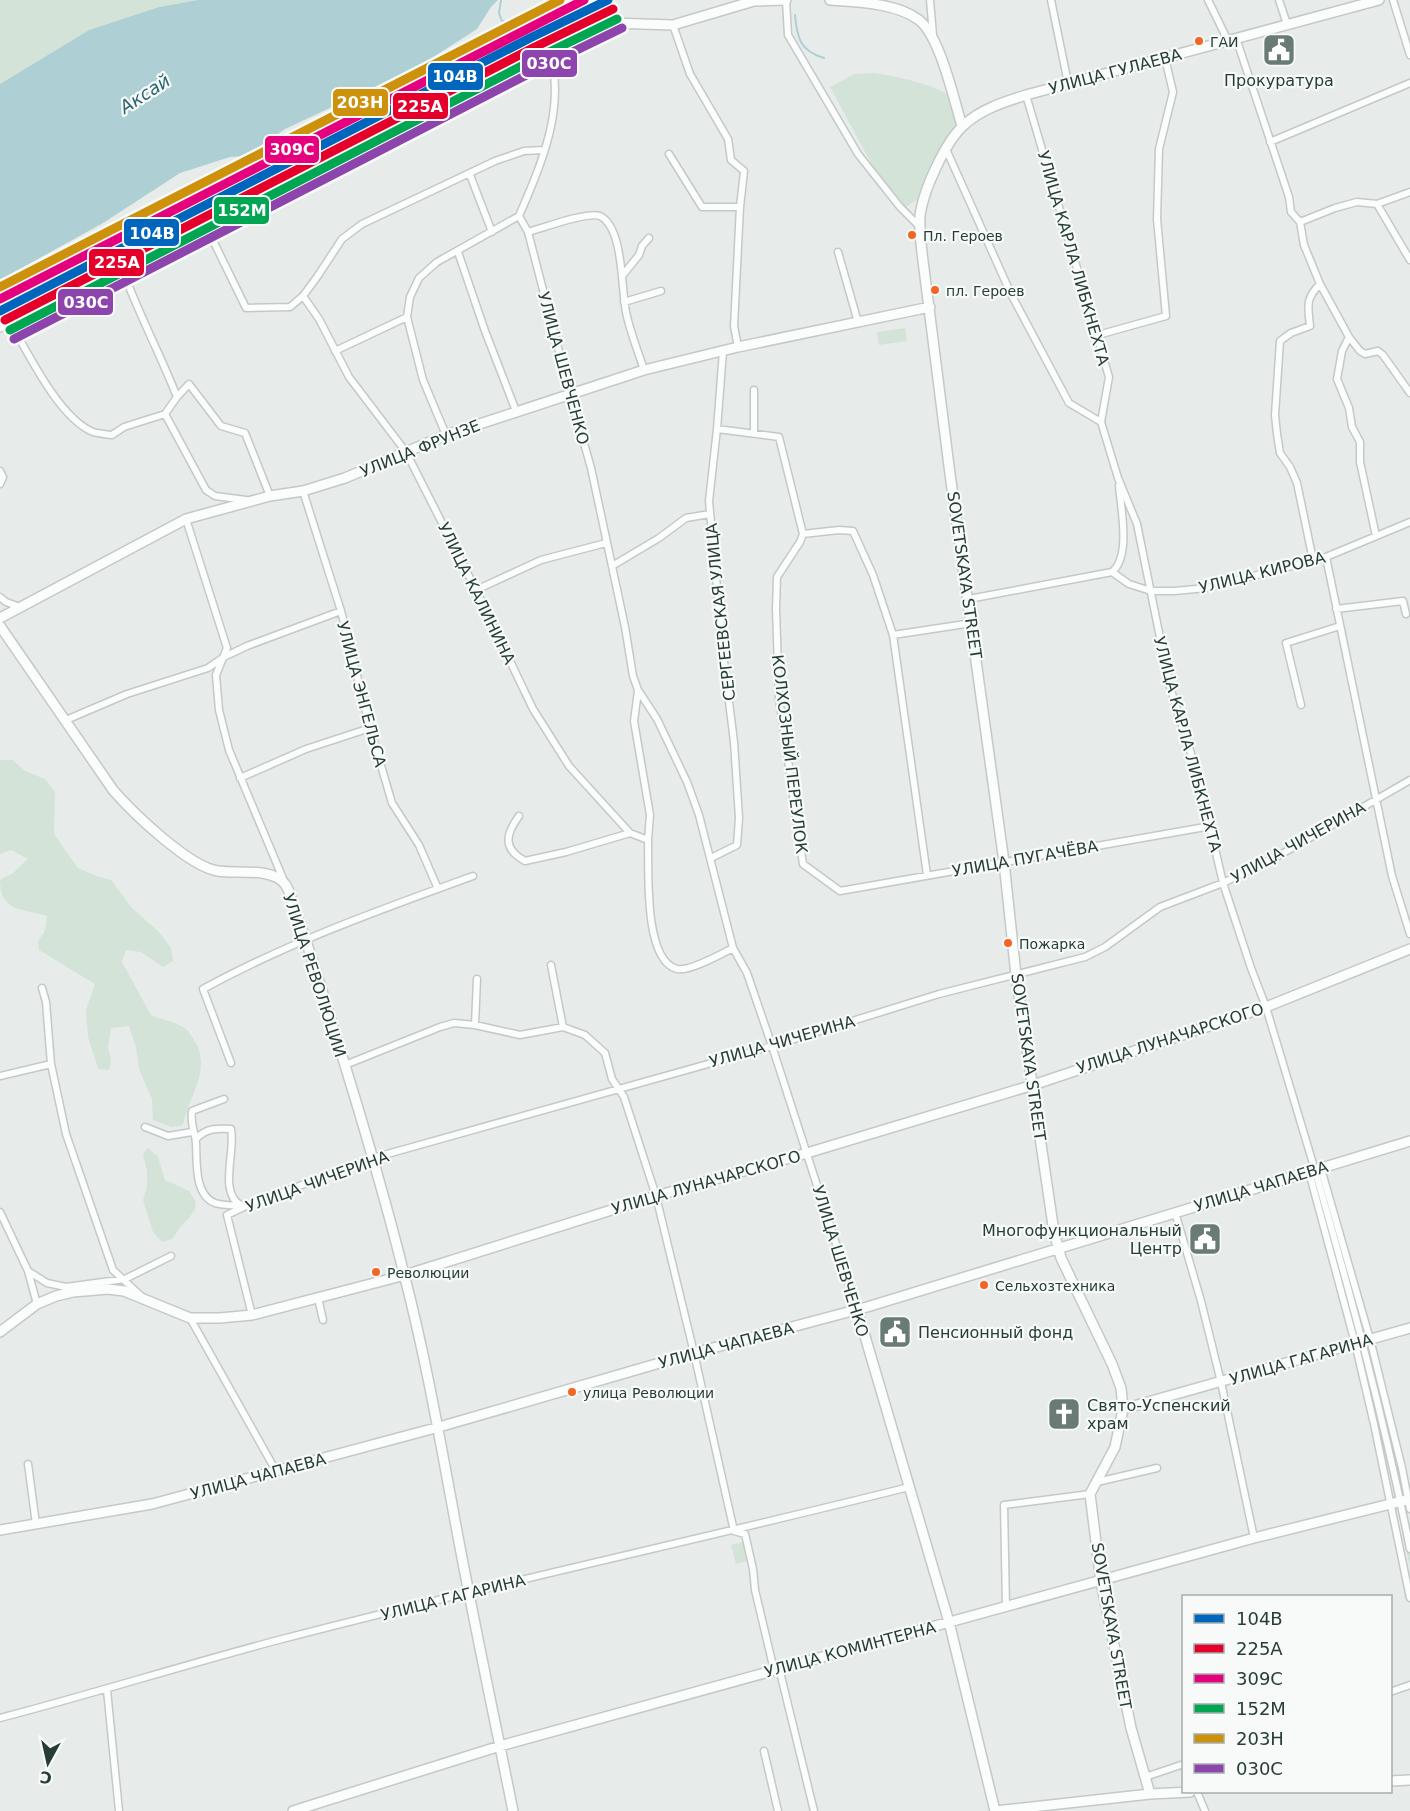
<svg xmlns="http://www.w3.org/2000/svg" width="1410" height="1811" font-family="'DejaVu Sans',sans-serif">
  <rect width="100%" height="100%" fill="#e7ecea"/>
  <path fill="#d3e3d8" d="M0,0h198l-39,7 -70,23 -89,54z
    M874,73c26,4 50,9 74,21l7,18v13l-36,73 -13,9 -29,-33 -47,-87 24,-13z
    M905,328l2,13 -28,4 -2,-13z
    M0,760h13l12,11 20,8 10,13 -1,42 24,34 19,8 14,4 21,28 26,23 13,17 2,13 -10,6 -22,-15 -15,-2 -4,12 29,53c9,4 28,8 35,14 3,2 6,8 8,11 19,29 -6,57 -11,85l-11,2 -19,-7 -1,-21 -13,-30 -3,-22 -7,-21 -18,2 -3,19 3,14 -2,9 -11,-1 -10,-32 -2,-27 9,-26 -56,-34 -1,-9 7,-10 2,-15c-24,-8 -47,-3 -47,-36l13,-7 15,-14 -17,-9 -11,4z
    M148,1148l10,9 7,23 24,11 7,11 -1,7 -6,9 -8,8 -9,13 -10,3 -9,-10 -10,-32 4,-13v-16l-4,-17z
    M1367,1345l43,180v42l-33,-151 -18,-69z
    M743,1542l4,19 -11,3 -5,-19z"/>
  <path fill="#aecfd4" d="M198,0h300l-7,7 -14,22 -56,36 -51,28 -25,8 -60,28 -39,27 -16,1 -50,16 -77,50 -103,57v-196l89,-54 70,-23z"/>
  <g fill="none" stroke-linecap="round" stroke-linejoin="round">
    <path stroke="#aecfd4" stroke-width="2" d="M501,0l-2,13 3,8 10,2 5,6
      M795,15c2,23 5,36 29,43"/>
    <g stroke="#c4c9c7" stroke-width="9">
      <path id="street" d="M786,0l2,35 70,119 42,53 19,19
        M930,0l3,35
        M1051,0l17,83
        M1208,0l20,41
        M1279,0l8,24
        M1393,0l17,55
        M673,25l17,49 38,65 3,21 13,11 -4,36 -6,119 4,21
        M1236,38l53,159 2,15 9,10 4,23 16,39 29,53 11,14 5,3 13,-3 5,4 27,38
        M549,51c18,55 -8,114 -30,165l9,16 42,162 21,74 34,159 8,49 5,14 19,29 30,63 12,33 34,133 14,25 25,73 85,263
        M1026,95l83,282 -8,45 17,56 19,46 33,163 28,89 25,107 28,85 15,39 48,160
        M1270,142l140,-59
        M946,149l65,145 58,109 32,19
        M669,154l33,53h38
        M470,175l22,57
        M1377,204l33,56
        M203,220l43,88 44,-1 13,-11 16,23 30,58 57,75 70,138 57,119 36,57 61,67 18,7c1,28 -5,120 29,129 12,3 44,-15 56,-21
        M1300,222l35,-14 22,-6 20,2 33,-12
        M528,232c15,-4 60,-21 72,-16 24,12 21,73 26,96 4,20 12,39 18,58
        M458,252l27,79 31,80
        M838,252l20,70
        M120,263c16,46 39,88 57,134l12,-13 32,42 24,7 25,63
        M622,276l17,-21 3,-9 7,-8
        M303,296l14,-19 25,-38 20,-15 133,-63 29,-10 19,-1
        M624,302l37,-11
        M10,322c18,31 49,96 83,110 6,2 13,2 19,3l12,-8 41,-13
        M1098,335l68,-19 -9,-97 2,-70 14,-57 -8,-34
        M1349,337l-7,14 -5,28 12,29 3,19 8,15v20l16,74
        M335,351l72,-34
        M754,390v43
        M165,414l41,76 9,6 31,4
        M165,414l12,-17
        M717,429l62,8 24,97 36,-4 14,1 20,44 20,60 34,240
        M446,435l-23,-55 -16,-63 3,-20 9,-19 18,-16 82,-46
        M0,471l3,6 -3,7
        M303,491l38,120 29,117 22,75 27,42 19,44
        M186,519l41,129 -11,27 3,35 10,40 55,131
        M803,534l-3,8 -23,35 -1,32 3,89 24,166 37,27 371,-65
        M1326,557l66,319 18,58
        M1313,560l-16,-77 -7,-16 -10,-14 -3,-19 -2,-19 5,-74 11,-8 19,-7c-2,-19 -5,-27 10,-42
        M612,566l47,-28 27,-20 24,-4
        M1112,572c19,-15 9,-63 7,-86
        M476,590l65,-30 65,-17
        M0,597l6,5 14,5
        M969,599l143,-27 17,12 22,7h23l33,-3 119,-31 84,-35
        M1336,609l67,-8 3,13
        M893,635l79,-12
        M638,691l-4,30 16,94 -2,25
        M1301,705l-15,-62 54,-17
        M66,720l61,-26 81,-26 16,-11 23,-11 94,-35
        M240,778l66,-29 64,-21
        M519,816c-14,19 -16,33 6,45l41,-9 64,-19
        M711,858l26,-13 2,-27 -5,-76 -11,-89 -14,-152 8,-72 6,-78
        M551,965l12,62
        M42,988l4,14 5,62 15,70 47,136 28,26
        M475,1025l2,-46
        M231,1063l-28,-74c86,-47 179,-80 270,-113
        M345,1065l95,-38 14,-4 21,2 45,10 43,-8 22,8 20,18 7,26 12,18 32,99 38,157 40,178 11,3 8,35 2,21 19,80
        M0,1076l51,-12
        M224,1099l-32,12c-2,16 3,19 4,32 1,19 -2,52 19,60 9,3 20,2 29,3
        M145,1127l23,9 24,-4
        M196,1139c10,-11 21,-11 35,-10 5,20 -13,65 10,76
        M1317,1168l4,1 3,10 46,160 32,129 8,41
        M1311,1170l-2,2 46,171 19,81 36,174
        M1315,1170c36,126 70,252 95,379
        M0,1212l28,59 9,33
        M1175,1212l26,89 20,81 33,156
        M28,1271l19,12 19,4 59,-8 46,-23
        M318,1298l5,22
        M252,1315l-25,-100 17,-8 129,-49 399,-112 167,-52 146,-37 20,-10 55,-40 63,-24 57,-28 130,-75
        M190,1318l86,153
        M28,1464l8,60
        M1097,1482l60,-14
        M1006,1607l-2,-102 86,-11
        M779,1668l35,143
        M107,1690l12,121
        M1390,1692l20,-7
        M0,1718c96,-25 190,-55 286,-80 207,-54 416,-99 623,-151
        M764,1751l14,60
        M1145,1777l39,-13
        M1197,1792l8,19"/>
    </g>
    <g stroke="#c4c9c7" stroke-width="12">
      <path id="secondary" d="M830,0c27,2 67,3 89,20 21,16 35,80 43,106
        M0,327l203,-107 280,-142 128,-55 62,2 81,-24 32,-1
        M0,618l186,-99 84,-23 33,-5 42,-13 101,-43 198,-65 94,-23 192,-40
        M0,626l113,164c19,22 76,77 105,81 18,3 54,-4 67,13 5,6 7,19 10,27 16,40 27,81 40,122 25,80 49,160 69,241 23,88 38,178 55,268 17,90 36,179 54,269
        M857,1309l92,313 46,189
        M0,1332l37,-28 19,-8 17,-4 35,-3 16,2 66,27h30l32,-3 153,-40 251,-79 151,-43 226,-68 233,-78 144,-58
        M1123,1409l287,-81
        M0,1530l152,-26 287,-77 255,-74 173,-46 543,-166
        M1390,1781l20,-1
        M1150,1794l-19,-66 -30,-146 -11,-88 25,-47 8,-38 -2,-21 -9,-24 -51,-106 -7,-26 -38,-257 -12,-113 -54,-388 -28,-221c-1,-12 -3,-25 -2,-37 3,-25 25,-74 44,-91 17,-16 40,-23 62,-30l353,-95
        M293,1811l207,-65 754,-208 156,-39
        M995,1811l155,-17 40,-2"/>
    </g>
    <use href="#street" stroke="#fbfcfc" stroke-width="6"/>
    <use href="#secondary" stroke="#fbfcfc" stroke-width="9"/>
    <g stroke="#f7faf8" stroke-width="14">
      <path id="rail-1" d="M0,311l530,-273 78,-38"/>
    </g>
    <g stroke="#f7faf8" stroke-width="14">
      <path id="rail-2" d="M5,320l530,-273 78,-38"/>
    </g>
    <g stroke="#f7faf8" stroke-width="14">
      <path id="rail-3" d="M0,299l584,-299"/>
    </g>
    <g stroke="#f7faf8" stroke-width="14">
      <path id="rail-4" d="M10,330l529,-273 78,-38"/>
    </g>
    <g stroke="#f7faf8" stroke-width="14">
      <path id="rail-5" d="M0,287l560,-287"/>
    </g>
    <g stroke="#f7faf8" stroke-width="14">
      <path id="rail-6" d="M14,339l530,-273 78,-38"/>
    </g>
    <use href="#rail-1" stroke="#0065bd" stroke-width="9"/>
    <use href="#rail-2" stroke="#e4002b" stroke-width="9"/>
    <use href="#rail-3" stroke="#e5007d" stroke-width="9"/>
    <use href="#rail-4" stroke="#00a651" stroke-width="9"/>
    <use href="#rail-5" stroke="#cd910b" stroke-width="9"/>
    <use href="#rail-6" stroke="#8e44ad" stroke-width="9"/>
  </g>
  <defs>
    <g id="civic-square" transform="scale(1.725)"><rect x="-9" y="-9" width="18" height="18" rx="4" fill="#6a7b76" stroke="#f7faf8"/><path d="M-.6-6.5H3V-4.5H.6V-3L4-1V1h2V6H-6V1h2V-1L-.6-3ZM-1.2 2.5V6h2.4V2.5Z" fill="#fff"/></g>
    <g id="church-square" transform="scale(1.725)"><rect x="-9" y="-9" width="18" height="18" rx="4" fill="#6a7b76" stroke="#f7faf8"/><path d="M-1.2-6h2.4v3.5h3.3v2.4h-3.3V6h-2.4V-.1h-3.3v-2.4h3.3Z" fill="#fff"/></g>
  </defs>
  <g fill-rule="evenodd">
    <use href="#civic-square" x="1279" y="50"/>
    <use href="#civic-square" x="1205" y="1239"/>
    <use href="#civic-square" x="895" y="1332"/>
    <use href="#church-square" x="1064" y="1414"/>
  </g>
  <g fill="#f26522" stroke="#f7faf8" stroke-width="2">
    <circle cx="1199" cy="41" r="5"/>
    <circle cx="912" cy="235" r="5"/>
    <circle cx="935" cy="290" r="5"/>
    <circle cx="1008" cy="943" r="5"/>
    <circle cx="376" cy="1272" r="5"/>
    <circle cx="984" cy="1285" r="5"/>
    <circle cx="572" cy="1392" r="5"/>
  </g>
  <g text-anchor="middle" stroke-width="4.5" stroke-linejoin="round" paint-order="stroke">
    <g font-size="14" fill="#273e38" stroke="#f7faf8" text-anchor="start">
      <text x="1210" y="47">ГАИ</text>
      <text x="923" y="241">Пл. Героев</text>
      <text x="946" y="296">пл. Героев</text>
      <text x="1019" y="949">Пожарка</text>
      <text x="387" y="1278">Революции</text>
      <text x="995" y="1291">Сельхозтехника</text>
      <text x="583" y="1398">улица Революции</text>
    </g>
    <g font-size="16" fill="#273e38" stroke="#f7faf8">
      <text transform="translate(1115 71) rotate(-15)" y="6">УЛИЦА ГУЛАЕВА</text>
      <text transform="translate(1074 258) rotate(74)" y="6">УЛИЦА КАРЛА ЛИБКНЕХТА</text>
      <text transform="translate(564 368) rotate(75)" y="6">УЛИЦА ШЕВЧЕНКО</text>
      <text transform="translate(420 448) rotate(-22)" y="6">УЛИЦА ФРУНЗЕ</text>
      <text transform="translate(1262 572) rotate(-14)" y="6">УЛИЦА КИРОВА</text>
      <text transform="translate(965 575) rotate(82)" y="6">SOVETSKAYA STREET</text>
      <text transform="translate(477 593) rotate(64)" y="6">УЛИЦА КАЛИНИНА</text>
      <text transform="translate(720 612) rotate(-96)" y="6">СЕРГЕЕВСКАЯ УЛИЦА</text>
      <text transform="translate(362 694) rotate(75)" y="6">УЛИЦА ЭНГЕЛЬСА</text>
      <text transform="translate(1188 744) rotate(75)" y="6">УЛИЦА КАРЛА ЛИБКНЕХТА</text>
      <text transform="translate(790 754) rotate(83)" y="6">КОЛХОЗНЫЙ ПЕРЕУЛОК</text>
      <text transform="translate(1298 842) rotate(-29)" y="6">УЛИЦА ЧИЧЕРИНА</text>
      <text transform="translate(1025 858) rotate(-10)" y="6">УЛИЦА ПУГАЧЁВА</text>
      <text transform="translate(315 975) rotate(72)" y="6">УЛИЦА РЕВОЛЮЦИИ</text>
      <text transform="translate(1170 1038) rotate(-18)" y="6">УЛИЦА ЛУНАЧАРСКОГО</text>
      <text transform="translate(782 1041) rotate(-16)" y="6">УЛИЦА ЧИЧЕРИНА</text>
      <text transform="translate(1029 1057) rotate(82)" y="6">SOVETSKAYA STREET</text>
      <text transform="translate(317 1181) rotate(-20)" y="6">УЛИЦА ЧИЧЕРИНА</text>
      <text transform="translate(706 1182) rotate(-16)" y="6">УЛИЦА ЛУНАЧАРСКОГО</text>
      <text transform="translate(1261 1186) rotate(-17)" y="6">УЛИЦА ЧАПАЕВА</text>
      <text transform="translate(841 1261) rotate(73)" y="6">УЛИЦА ШЕВЧЕНКО</text>
      <text transform="translate(726 1345) rotate(-15)" y="6">УЛИЦА ЧАПАЕВА</text>
      <text transform="translate(1301 1359) rotate(-16)" y="6">УЛИЦА ГАГАРИНА</text>
      <text transform="translate(258 1476) rotate(-15)" y="6">УЛИЦА ЧАПАЕВА</text>
      <text transform="translate(453 1597) rotate(-14)" y="6">УЛИЦА ГАГАРИНА</text>
      <text transform="translate(1112 1626) rotate(80)" y="6">SOVETSKAYA STREET</text>
      <text transform="translate(850 1649) rotate(-15)" y="6">УЛИЦА КОМИНТЕРНА</text>
    </g>
    <g font-size="16" fill="#273e38" stroke="#f7faf8" text-anchor="start">
      <text x="1279" y="86" text-anchor="middle">Прокуратура</text>
      <text x="1182" y="1236" text-anchor="end">Многофункциональный<tspan x="1182" dy="18">Центр</tspan></text>
      <text x="918" y="1338">Пенсионный фонд</text>
      <text x="1087" y="1411">Свято-Успенский<tspan x="1087" dy="18">храм</tspan></text>
    </g>
    <g font-size="18" font-style="italic" fill="#286573" stroke="#f7faf8">
      <text transform="translate(145 94) rotate(-33)" y="6">Аксай</text>
    </g>
  </g>
  <g stroke="#f7faf8" stroke-width="2">
    <rect x="521" y="49" width="57" height="29" rx="6" fill="#8e44ad"/>
    <rect x="427" y="62" width="57" height="29" rx="6" fill="#0065bd"/>
    <rect x="332" y="88" width="57" height="29" rx="6" fill="#cd910b"/>
    <rect x="392" y="92" width="57" height="28" rx="6" fill="#e4002b"/>
    <rect x="264" y="135" width="56" height="29" rx="6" fill="#e5007d"/>
    <rect x="213" y="196" width="57" height="29" rx="6" fill="#00a651"/>
    <rect x="123" y="218" width="57" height="29" rx="6" fill="#0065bd"/>
    <rect x="88" y="248" width="57" height="29" rx="6" fill="#e4002b"/>
    <rect x="57" y="288" width="57" height="28" rx="6" fill="#8e44ad"/>
  </g>
  <g font-size="16" text-anchor="middle" font-weight="bold" fill="#fff">
    <text x="549" y="69">030C</text>
    <text x="455" y="82">104В</text>
    <text x="360" y="108">203Н</text>
    <text x="420" y="112">225А</text>
    <text x="292" y="155">309С</text>
    <text x="242" y="216">152М</text>
    <text x="152" y="239">104В</text>
    <text x="117" y="268">225А</text>
    <text x="86" y="308">030C</text>
  </g>
  <rect x="1182" y="1595" width="210" height="198" fill="#f7faf8" stroke="#a4afab" stroke-width="1.5"/>
  <rect x="1194" y="1614" width="30" height="9" fill="#0065bd" stroke="#a4afab" stroke-width="1.5"/>
  <text x="1236" y="1625" font-size="18" fill="#273e38">104В</text>
  <rect x="1194" y="1644" width="30" height="9" fill="#e4002b" stroke="#a4afab" stroke-width="1.5"/>
  <text x="1236" y="1655" font-size="18" fill="#273e38">225А</text>
  <rect x="1194" y="1674" width="30" height="9" fill="#e5007d" stroke="#a4afab" stroke-width="1.5"/>
  <text x="1236" y="1685" font-size="18" fill="#273e38">309С</text>
  <rect x="1194" y="1704" width="30" height="9" fill="#00a651" stroke="#a4afab" stroke-width="1.5"/>
  <text x="1236" y="1715" font-size="18" fill="#273e38">152М</text>
  <rect x="1194" y="1734" width="30" height="9" fill="#cd910b" stroke="#a4afab" stroke-width="1.5"/>
  <text x="1236" y="1745" font-size="18" fill="#273e38">203Н</text>
  <rect x="1194" y="1764" width="30" height="9" fill="#8e44ad" stroke="#a4afab" stroke-width="1.5"/>
  <text x="1236" y="1775" font-size="18" fill="#273e38">030C</text>
  <g transform="translate(48 1763) rotate(188)" stroke="#f7faf8" stroke-width="4.5" paint-order="stroke">
  <path d="M0-4.5L10 22L0 15L-10 22Z" fill="#273e38"/>
  <text y="-9" font-size="16" font-weight="bold" text-anchor="middle" fill="#273e38">С</text>
  </g>
</svg>
